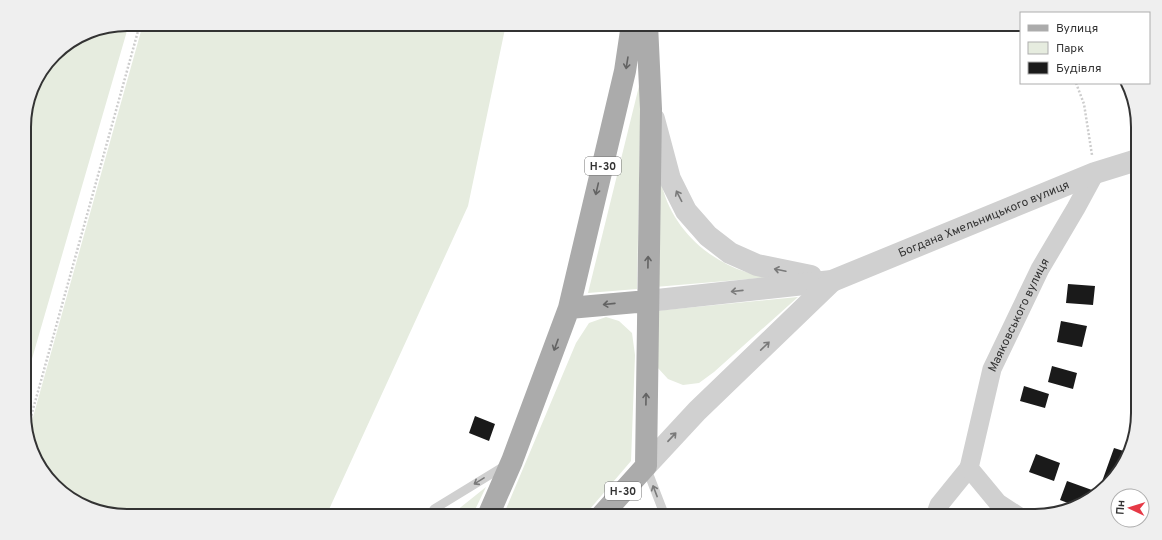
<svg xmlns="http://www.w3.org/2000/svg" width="1162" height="540" font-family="Overpass,sans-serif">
  <rect width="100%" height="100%" fill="#fff"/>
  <path fill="#e6ecdf" d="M127,24h2l-104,359 -1,-263 11,-39 24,-31 29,-18z
    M143,24h363l-38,182 -142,310h-199l-40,-8 -42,-32 -17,-41z
    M641,78l-4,211 -49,4z
    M657,159c2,9 2,18 5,27 10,41 45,74 84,86 9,3 18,4 27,5l-118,10z
    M798,297l-84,75 -15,11 -16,2 -15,-6 -11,-12 -2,-56z
    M606,317l13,4 13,12 3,22 -4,106 -47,55h-81l73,-173 13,-20z
    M486,487l-14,29h-22l1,-1z"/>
  <path fill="#1a1a1a" d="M1068,284l27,2 -2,19 -27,-2z
    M1061,321l26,5 -5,21 -25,-5z
    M1052,366l25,7 -4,16 -25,-7z
    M1024,386l25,8 -4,14 -25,-7z
    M475,416l20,8 -6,17 -20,-8z
    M1114,448l16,5 -31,37z
    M1036,454l24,9 -6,18 -25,-9z
    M1067,481l25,9 -4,10 -15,5 -13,-5z"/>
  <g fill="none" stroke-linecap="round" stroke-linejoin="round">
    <path stroke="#cdcdcd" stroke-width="2.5" stroke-dasharray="2 2" stroke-linecap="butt" d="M1076,83l8,21 8,51
      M27,431l113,-407"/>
    <path stroke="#d0d0d0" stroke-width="9" d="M646,467l19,49
      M431,516l3,-7 72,-44"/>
    <g stroke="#d0d0d0" stroke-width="19">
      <path d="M935,516l4,-11 30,-37"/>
      <path id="s1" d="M1018,516l-20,-13 -29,-35 23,-99 48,-100 36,-61 19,-35"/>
    </g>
    <g stroke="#d0d0d0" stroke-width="22">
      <path d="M654,119l16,60 16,32 22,25 22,17 27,12 54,11"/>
      <path id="s2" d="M648,301l184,-20 263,-108 42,-13"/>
      <path d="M646,466l51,-55 135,-130"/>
    </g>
    <path stroke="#ababab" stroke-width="22" d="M569,308l79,-7
      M488,516l24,-55 57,-153 56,-237 7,-47
      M601,516l45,-50 5,-357 -4,-85"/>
  </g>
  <defs><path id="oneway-shaft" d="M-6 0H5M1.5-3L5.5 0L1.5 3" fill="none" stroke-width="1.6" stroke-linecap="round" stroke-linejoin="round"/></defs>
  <g stroke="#636363">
    <use href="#oneway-shaft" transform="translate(627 63) rotate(99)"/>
    <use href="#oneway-shaft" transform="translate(597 189) rotate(103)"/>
    <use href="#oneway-shaft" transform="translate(648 262) rotate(-89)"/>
    <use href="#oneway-shaft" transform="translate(609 304) rotate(174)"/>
    <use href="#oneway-shaft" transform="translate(556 345) rotate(110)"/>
    <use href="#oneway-shaft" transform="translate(646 399) rotate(-89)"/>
  </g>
  <g stroke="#7a7a7a">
    <use href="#oneway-shaft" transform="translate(679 196) rotate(-117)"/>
    <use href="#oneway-shaft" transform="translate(780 270) rotate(-168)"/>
    <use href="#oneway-shaft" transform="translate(737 291) rotate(174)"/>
    <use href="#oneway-shaft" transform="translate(765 346) rotate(-44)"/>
    <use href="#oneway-shaft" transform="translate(672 437) rotate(-47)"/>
    <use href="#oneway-shaft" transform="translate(479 481) rotate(148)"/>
    <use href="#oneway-shaft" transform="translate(655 491) rotate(-111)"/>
  </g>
  <g text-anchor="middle" stroke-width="4" stroke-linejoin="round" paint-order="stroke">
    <g fill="#fff" stroke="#707070" stroke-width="1">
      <rect x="585" y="157" width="36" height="18" rx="3"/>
      <rect x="605" y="482" width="36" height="18" rx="3"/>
    </g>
    <g font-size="11" font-weight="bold" fill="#333">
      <text x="603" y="170">Н-30</text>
      <text x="623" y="495">Н-30</text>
    </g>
    <g font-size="12" fill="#333" stroke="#fff">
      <text dy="4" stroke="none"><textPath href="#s2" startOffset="349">Богдана Хмельницького вулиця</textPath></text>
      <text dy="4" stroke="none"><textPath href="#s1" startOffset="231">Маяковського вулиця</textPath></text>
    </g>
  </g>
  <path d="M0 0H1162V540H0ZM127 31H1035A96 96 0 0 1 1131 127V413A96 96 0 0 1 1035 509H127A96 96 0 0 1 31 413V127A96 96 0 0 1 127 31Z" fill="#efefef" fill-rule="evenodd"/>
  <path fill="none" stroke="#333" stroke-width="2" d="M127 31H1035A96 96 0 0 1 1131 127V413A96 96 0 0 1 1035 509H127A96 96 0 0 1 31 413V127A96 96 0 0 1 127 31Z"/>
  <rect x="1020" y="12" width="130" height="72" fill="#ffffff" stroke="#adadad"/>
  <rect x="1028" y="25" width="20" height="6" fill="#ababab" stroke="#adadad"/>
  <text x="1056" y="32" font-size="12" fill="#333333">Вулиця</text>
  <rect x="1028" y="42" width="20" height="12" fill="#e6ecdf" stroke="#adadad"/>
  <text x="1056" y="52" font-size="12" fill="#333333">Парк</text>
  <rect x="1028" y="62" width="20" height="12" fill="#1a1a1a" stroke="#adadad"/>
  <text x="1056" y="72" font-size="12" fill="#333333">Будівля</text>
  <g transform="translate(1130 508) rotate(274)"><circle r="19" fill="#ffffff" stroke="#adadad"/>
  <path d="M0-3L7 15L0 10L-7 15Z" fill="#e63946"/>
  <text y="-6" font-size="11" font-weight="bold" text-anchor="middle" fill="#333333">Пн</text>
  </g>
</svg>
